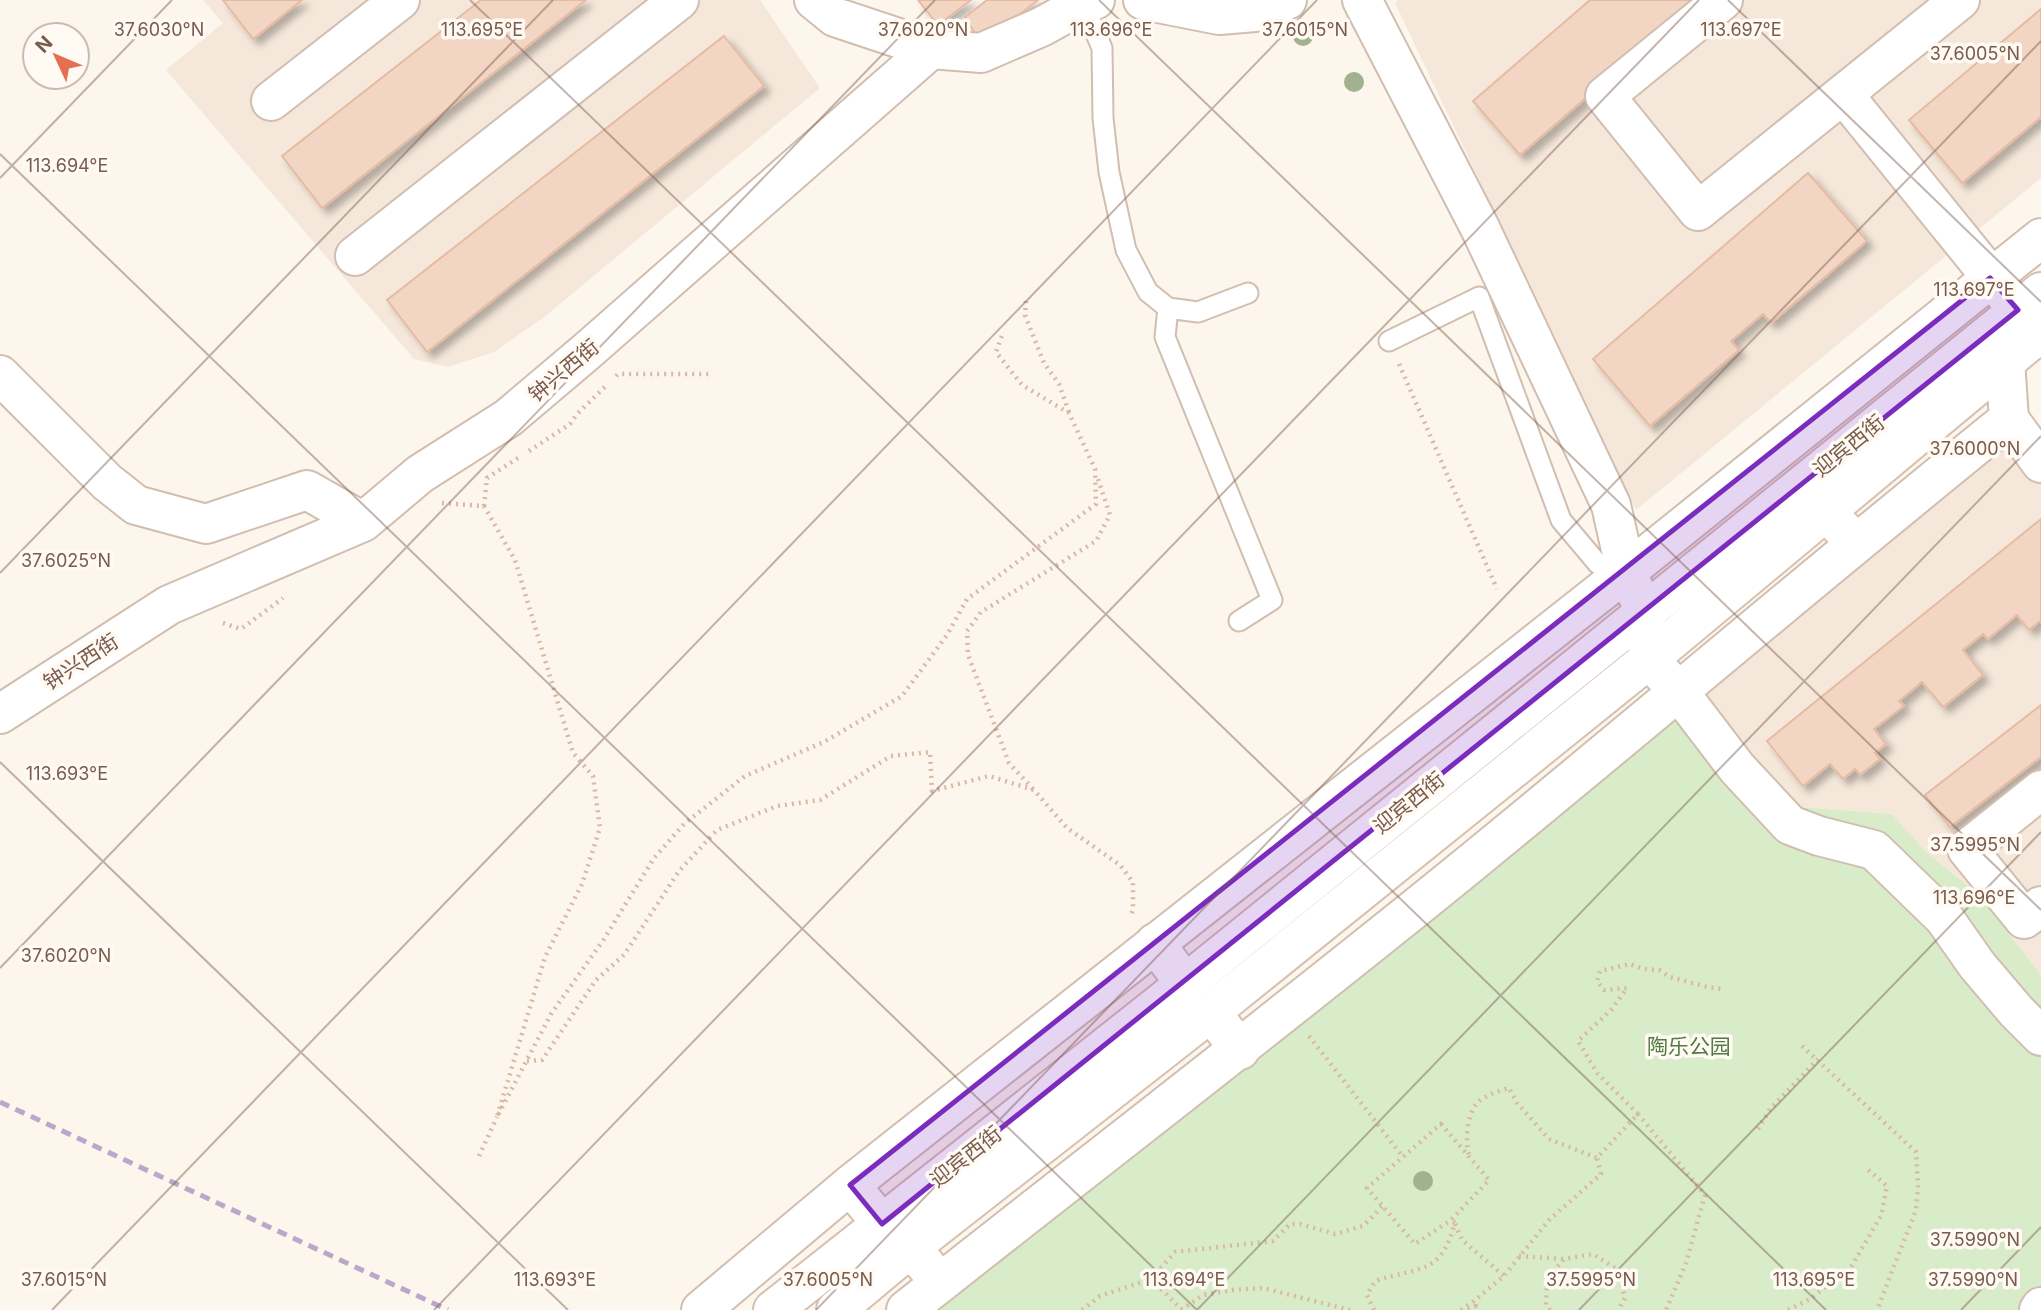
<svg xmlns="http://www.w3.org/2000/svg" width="2041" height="1310" font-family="Inter,'Noto Sans SC',sans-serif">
  <defs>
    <filter id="shadow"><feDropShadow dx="6" dy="6" stdDeviation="3.5" flood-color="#0004"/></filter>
  </defs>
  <rect width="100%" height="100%" fill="#fdf6ec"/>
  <path fill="#f5e8da" d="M203,0h557l60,88 -277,230 -49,34 -46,15 -34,-8 -248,-289 57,-47z
    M1399,0h642v178l-405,332 -241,-507z
    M2033,420l8,10v545l-63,-81 -52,-42 -34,-38 -94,-7 -97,-112z"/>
  <path fill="#d8ecc9" d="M1701,695l97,112 94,7 34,38 52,42 63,81v335h-1104l52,-39 288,-231z"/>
  <path fill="#f3d5c3" stroke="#e6bba3" stroke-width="2" filter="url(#shadow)" d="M223,0h79l-49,39z
    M481,0h105l-264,208 -40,-52z
    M918,0h53l-33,25z
    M987,0h51l-55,43 -19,-25z
    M1590,0h109l-179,155 -47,-54z
    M2041,9v108l-79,66 -53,-63z
    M724,36l40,50 -337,266 -40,-52z
    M1808,173l59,68 -96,82 -8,-9 -32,27 8,9 -89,76 -57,-67z
    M2041,519v103l-1,-1 -11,9 -12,-15 -29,24 -5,-5 -20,16 20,25 -40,32 -21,-25 -23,19 5,5 -30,23 12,15 -11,9 5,6 -20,16 -5,-6 -12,10 -13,-15 -27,22 -36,-45z
    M2041,705v52l-91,70 -25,-32z"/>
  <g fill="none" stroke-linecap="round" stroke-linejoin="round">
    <g stroke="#d1beb0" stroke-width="23">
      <path id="service" d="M1083,4l19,44 1,70 6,54 17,78 22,42 20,16 30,4 50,-19
        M1168,308l-3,29 107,263 -33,21
        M1389,341l90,-44 82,223 37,44 28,8"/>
    </g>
    <g stroke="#d1beb0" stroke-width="42">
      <path id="minor" d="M1362,0l118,228 131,277 15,67 19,39 4,48 30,33 58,76 53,57 29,11 55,14 70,68 33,47 39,46 25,25
        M1723,0l-118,96 93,115 262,-211
        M1843,94l195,241
        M271,101l129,-101
        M355,256l324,-256
        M0,375l107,107 29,23 70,19 101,-34 56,32
        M2009,419l32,44
        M0,714l169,-109 194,-83 57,-48 88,-56 78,-66 345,-303
        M2041,790l-74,59 57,70 17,-13
        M2039,1310l2,-3"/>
    </g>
    <g stroke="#d1beb0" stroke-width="42">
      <path id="tertiary" d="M814,0l21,17 96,32 50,4 60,-26 42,-23 12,-4
        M1143,0l76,15 36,-3 32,-12
        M701,1310l149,-125 776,-613 415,-334
        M906,1310c184,-146 371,-289 554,-438 184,-150 364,-304 549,-453l-4,-58"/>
    </g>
    <g stroke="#d6c0b0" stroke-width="42">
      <path id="secondary" d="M1825,511l30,31
        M1155,943l30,41
        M1211,1012l29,38
        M850,1185l32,39
        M911,1247l29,36
        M773,1310l412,-326 856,-692
        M836,1310l75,-63 300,-235 438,-353 392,-327"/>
    </g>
    <path stroke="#d9b8a5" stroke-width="4.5" stroke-dasharray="2 5" stroke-linecap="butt" d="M1026,301l-1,14 19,48 15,21 10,28
      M1399,364l98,225
      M616,376l2,-2h92
      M529,451l41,-27 7,-10 30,-29
      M442,503l42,3 31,54 58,193 20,23 7,52 -18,56 -37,73 -48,160 54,-103 53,-75 50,-81 30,-34 61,-48 79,-34 78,-46 45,-61 20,-36 129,-95 -1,-35 -26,-56 -47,-28 -26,-33 7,-19
      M484,506l3,-28 31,-20
      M223,623l18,6 42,-31
      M1033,789l-24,-26 -41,-108 -1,-24 14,-19 115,-71 14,-26 -13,-39
      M1309,1036l94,121
      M1802,1046l114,106 2,34 -2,24 -39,100
      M527,1061l15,-1 54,-80 28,-25 55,-84 38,-41 60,-24 43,-6 71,-44 39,-4 2,39 57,-15 45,14 33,38 53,37 13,17v28l-3,7
      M1638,1114l67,81 -19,68 -20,47
      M1441,1124l48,56 -38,40 -36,24 -48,-56z
      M1758,1129l12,-20 48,-50
      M1469,1154c-4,-13 -2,-40 8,-51 8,-8 22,-12 32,-15l8,15 32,36 48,19
      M479,1156l18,-39
      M1455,1224l7,16 42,36
      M1519,1256l45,3
      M1151,1279l31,31
      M1082,1310l18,-14 51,-17 24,-27 98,-11 17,-17h10l35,10 28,-8 20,-20
      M1181,1310l22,-15 29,-5 31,-2 87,22
      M1374,1310l-7,-15 8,-14c46,-15 65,-5 80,-58l-4,-3
      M1461,1310l13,-9 30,-25 45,-56 52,-46 -4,-16 41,-44 -41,-41 -19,-32 33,-31 16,-22 -23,2 -7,-9 3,-10 30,-7 13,5 16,1 11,7 37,10 15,2
      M1468,1310l8,-4 -2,4
      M1550,1310l-4,-5 1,-26 17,-20 29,-5 25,16 7,28 -7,12
      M1788,1310l22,-11 41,-32 30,-51 6,-30 -22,-19"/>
    <use href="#service" stroke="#fff" stroke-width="19"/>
    <use href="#minor" stroke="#fff" stroke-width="38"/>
    <use href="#tertiary" stroke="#fff" stroke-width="38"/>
    <use href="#secondary" stroke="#fff" stroke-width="38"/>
    <path stroke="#b9a8c9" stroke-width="5" stroke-dasharray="10 7" stroke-linecap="butt" d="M0,1102l448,208"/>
  </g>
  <g fill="#a0b28e">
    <circle cx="1303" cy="36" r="10"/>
    <circle cx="1354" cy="82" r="10"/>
    <circle cx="1423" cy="1181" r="10"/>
  </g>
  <path fill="#7b2cbf" fill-opacity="0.2" stroke="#7b2cbf" stroke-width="5" stroke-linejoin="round" d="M1990,278l28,32 -1136,914 -32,-39z"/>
  <path fill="none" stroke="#7a5c4d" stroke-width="2" stroke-opacity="0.45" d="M470,0l1356,1310M1099,0l942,910M1728,0l313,302M0,154l1197,1156M0,178l172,-178M0,573l553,-573M0,762l568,548M0,968l935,-968M52,1310l1265,-1310M434,1310l1265,-1310M816,1310l1225,-1269M1197,1310l844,-874M1579,1310l462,-478M1961,1310l80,-83"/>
  <g text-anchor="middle" stroke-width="7" stroke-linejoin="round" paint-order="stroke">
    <g font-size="21" fill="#7a5c4d" stroke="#fffaf3">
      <text transform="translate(564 371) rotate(-40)" y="7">钟兴西街</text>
      <text transform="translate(1849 446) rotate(-39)" y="7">迎宾西街</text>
      <text transform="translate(81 662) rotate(-33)" y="7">钟兴西街</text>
      <text transform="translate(1409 803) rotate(-39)" y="7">迎宾西街</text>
      <text transform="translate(966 1157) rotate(-38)" y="7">迎宾西街</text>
    </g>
    <g font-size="21" fill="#537a41" stroke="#fffaf3">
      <text x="1689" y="1054">陶乐公园</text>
    </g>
  </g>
  <g font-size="18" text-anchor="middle" fill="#7a5c4d" stroke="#fffaf3" stroke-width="7" stroke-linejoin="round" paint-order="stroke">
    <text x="482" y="36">113.695°E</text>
    <text x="1111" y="36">113.696°E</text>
    <text x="1741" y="36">113.697°E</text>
    <text x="159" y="36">37.6030°N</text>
    <text x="923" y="36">37.6020°N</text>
    <text x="1305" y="36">37.6015°N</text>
    <text x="1975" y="60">37.6005°N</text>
    <text x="67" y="172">113.694°E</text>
    <text x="1974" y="296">113.697°E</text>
    <text x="1975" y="455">37.6000°N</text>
    <text x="66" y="567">37.6025°N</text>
    <text x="67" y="780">113.693°E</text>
    <text x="1975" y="851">37.5995°N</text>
    <text x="1974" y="904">113.696°E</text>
    <text x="66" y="962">37.6020°N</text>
    <text x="1975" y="1246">37.5990°N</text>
    <text x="64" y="1286">37.6015°N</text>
    <text x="828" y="1286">37.6005°N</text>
    <text x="1591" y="1286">37.5995°N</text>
    <text x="1973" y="1286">37.5990°N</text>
    <text x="555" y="1286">113.693°E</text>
    <text x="1184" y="1286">113.694°E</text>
    <text x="1814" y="1286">113.695°E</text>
  </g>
  <g transform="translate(56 56) rotate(314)"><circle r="33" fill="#fffaf3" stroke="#cabbb1" stroke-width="2"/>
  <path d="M0-5L12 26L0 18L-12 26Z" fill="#e76f51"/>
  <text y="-10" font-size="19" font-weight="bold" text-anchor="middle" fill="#7a5c4d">N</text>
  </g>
</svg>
